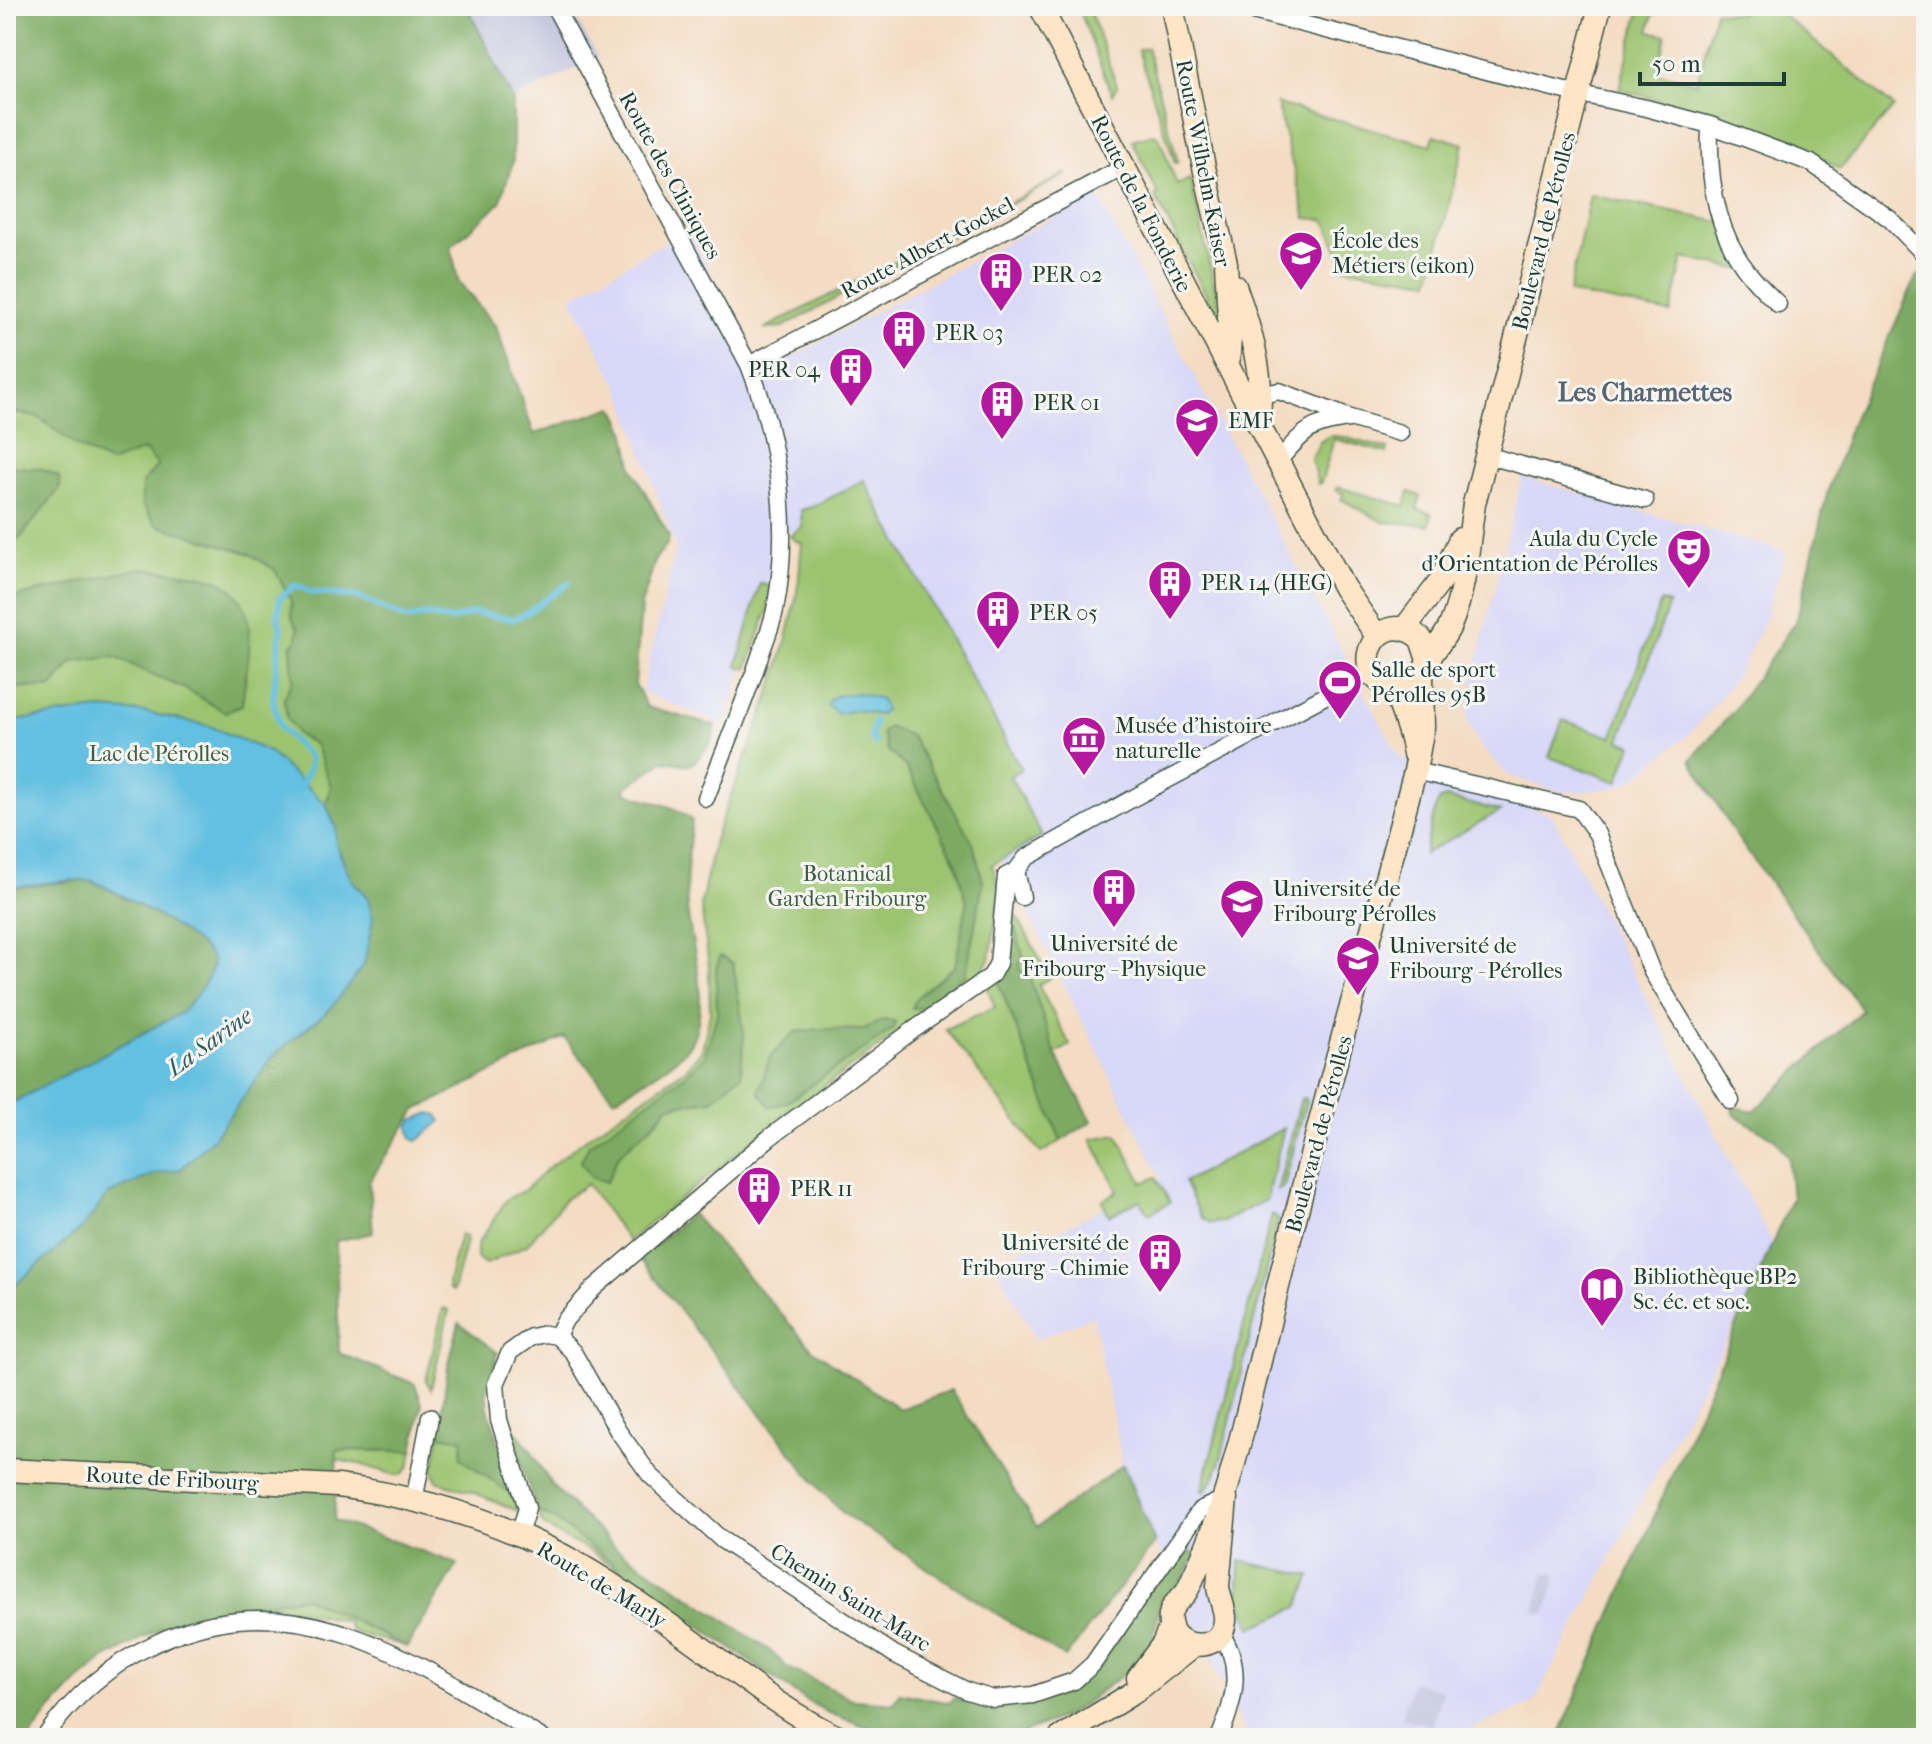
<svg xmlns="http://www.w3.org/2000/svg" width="1932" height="1744" font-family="'IM FELL French Canon',serif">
  <rect width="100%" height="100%" fill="#f6f6f2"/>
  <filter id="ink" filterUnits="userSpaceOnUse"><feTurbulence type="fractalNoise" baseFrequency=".0125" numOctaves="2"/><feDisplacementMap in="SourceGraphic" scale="16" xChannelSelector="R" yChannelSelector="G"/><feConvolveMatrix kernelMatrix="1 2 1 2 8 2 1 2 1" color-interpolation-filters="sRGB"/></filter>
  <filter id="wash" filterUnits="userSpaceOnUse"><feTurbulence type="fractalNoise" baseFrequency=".006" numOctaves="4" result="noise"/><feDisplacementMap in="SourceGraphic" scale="32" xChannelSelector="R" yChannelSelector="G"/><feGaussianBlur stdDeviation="1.8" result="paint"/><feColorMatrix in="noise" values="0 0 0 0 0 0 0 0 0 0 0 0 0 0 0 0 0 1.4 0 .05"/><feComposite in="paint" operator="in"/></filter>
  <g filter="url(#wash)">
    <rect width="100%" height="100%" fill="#f4dcc2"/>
    <path fill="#d7d7f8" d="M1097,194l302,563 153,58 223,434 -242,455 -85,34h-199l-94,-195 -32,-78 -30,-149 -57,23 -41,-75 166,-86 -329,-656 -11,6 -46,6 -4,45 -47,146 -82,-33 34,-144 -55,-157 -50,-93 116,-69 77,143z
      M1522,477l264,75 -21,67 -25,51 -24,33 -28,32 -54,44 -16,8 -37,5h-21l-52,-17 -26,-27 -14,-25v-23z"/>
    <path fill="#bfc2dd" d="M467,6h102l29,51 -85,43z
      M1545,1572l12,3 -11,40 -11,-3z
      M1412,1682l30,8 -9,36 -31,-8z"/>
    <path fill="#9cc470" stroke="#5e8052" stroke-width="2" d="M1078,6h10l29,80 -5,9z
      M1641,6h14l-6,25 17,4 -8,38 39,10 18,-72 23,3 15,-8h19l122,101 -54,62 -39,-23 -41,-18 -141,-39z
      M1147,48l31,114 -3,1 -37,-113z
      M1277,104l154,41 3,-10 30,9 -34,137 -84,-13 -21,-48 -19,-2z
      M1153,134l6,3 18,48 13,-6 31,134 -4,3 -62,-119 3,-3 -26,-54z
      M1068,173l-285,154 -19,2z
      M1590,195l134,28 23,48 -64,-13 -12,55 -102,-20z
      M6,411l32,6 24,17 82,15 15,16 138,100 88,371 -379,372v-232l33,-15 -33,-180z
      M1329,436h10l49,13 -1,4 -53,-14 -13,44 -3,1 -7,-25 9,-17z
      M864,480l157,289 -11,7 32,60 -50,29 8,24 -10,70 -8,13 -200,145 -154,124 -41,-57 -22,15 -38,46 -41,19 -9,-6v-13l30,-46 18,-9 22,-21 46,-36 94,-65 15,-18 8,-37 -1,-47 -8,-61 13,-65c29,-79 69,-164 83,-248 3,-16 3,-33 5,-49l-6,-2 -6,-5 12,-9 -1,-17 14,-4z
      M1338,487l67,19 4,-14 12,4 -4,13 15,5 -3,11 -46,-3 -42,-23 3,-5 -8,-4z
      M760,583l12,5 -4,22 -21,59 -10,-3z
      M1661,601l8,3 -49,136 12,5 -14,37 -69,-25 14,-37 49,17z
      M1446,798l54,13 -76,43 12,-48 4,-6z
      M1011,905l39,73 -12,7 32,60 -15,9 -27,-81 -8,-2 -2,-6 6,-6 -15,-52z
      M1002,969l-3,15 62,157 -20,12 -96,-124 50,-22 -8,-20z
      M1304,1098l2,3 -20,78 -2,7 -7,5 24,-92z
      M1284,1128l-18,72 -43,22 -13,1 -9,-6 -17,-35z
      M1117,1134l26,49 13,-6 14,25 -21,12 -9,-14 -31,16 -7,-15 16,-10 -27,-52z
      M1272,1214l6,5 -57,240 -6,18 -11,15 -2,-2z
      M460,1235l5,1 1,5 -13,50 -4,-2 -1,-7z
      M443,1308l6,2 -18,79 -5,-9z
      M439,1435l24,4 49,44 9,29 -46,-19 -38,-12 -4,-11z
      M337,1450l76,1 -4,16 -7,8h-6l-40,-12 -20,-3z
      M537,1511l17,8 101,76 -67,-45 -35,-18 -10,-8z
      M1240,1561l71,15 -13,31 -47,21 -12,-32z
      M305,1597l102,50c-19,-7 -37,-9 -56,-16l-5,-10 -70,-15 -84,9z"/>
    <path fill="#7daa62" stroke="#4e744b" stroke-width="2" d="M6,6h461l46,94v61l-13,42 -49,43 7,35 38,46 38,107 80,-27 11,23 8,40 36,66 -2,8 -11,14 -15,48 -6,78 12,23 68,19c0,14 -13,31 -25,39l-27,-4 -36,26 -1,5c23,11 49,11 66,29 -4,29 -7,57 -5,86 4,43 24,91 5,134 -11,22 -58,45 -78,58l-50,-62 -148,73 -47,72 4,51 -37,8 3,112 76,31 7,20 -9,47 -76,-1 -3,70 124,44 -51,83 -102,-50 -113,18 -42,19 -46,25 -28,24 -27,29 -19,26h-24v-445l78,-67 24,-32 47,-20 26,-5 32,-31 62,-84 54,-44 39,-112 -17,-19 -15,-35v-16l-10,-24 5,-18 -16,-42 -16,-8 -12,-18 -3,-20 9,-18 -2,-34 6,-6 1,-12 -6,-10 -1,-17 -16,-31 -27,-17 -92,-28 -14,-21v-21l16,-18 -14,-15 -34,13 -29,-14 -43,-32 -32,-6z
      M1922,272l4,3v1463h-368l234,-540 -4,-41 -13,-18 -39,-23 -4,-5 1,-4 21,4 108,-101 -128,-177 -43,-73 44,-51 62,-90 30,-125 24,-71 65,-146z
      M6,466l37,3 16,8 1,11 -39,49 -15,8z
      M142,568c18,3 60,5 75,12 49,22 29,83 25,125l-17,7 -40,-23 -71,-32 -41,5 -22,26 -45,-1v-84l14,-7z
      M889,727l22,9 62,107 10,39 -17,92 -42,34h-12l4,-10 39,-32 12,-63 -11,-41 -50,-95 -18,-16 -6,-18z
      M89,880c24,12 118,57 124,81 2,12 -23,44 -32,52l-175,93v-218z
      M1009,907l15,52 -5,6 1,6 8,1 27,82 37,67 -31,20 -62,-157z
      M720,956l13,7 11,70 -3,42 -29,25 -44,6c-11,19 -32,31 -47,47 -8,8 -8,20 -15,29l-15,-5 -10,-16 8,-16 99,-72 17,-17 12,-42 -1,-44z
      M884,1020l11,1 -2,8 -106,73 -16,5 -12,-15 11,-35 25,-25 26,-3 40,1z
      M692,1214l121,136 87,59 51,-19 86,137 86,-62 32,78 -90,115 -221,-144 -24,-25 -181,-231z
      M459,1323l39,30 -12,38 2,18 24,74 -4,9 -47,-34 2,-19 -24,-4 9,-68z
      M507,1420l23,29 22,37 63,61 153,102 20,19 66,32 40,3 5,-10 52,10 2,-5 41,8 82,-19 118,-159 -5,24 7,2 -16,30 -12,10 -9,13 -6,34 -10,14 -22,21 -51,38 -49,20 -15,4h-108l-69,-25 -25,-14 -149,-104 -101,-76 -17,-8z"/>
    <path fill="#63c0e1" stroke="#417e8a" stroke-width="2" d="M858,693l23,6 4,11 -6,5 -23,-5 -18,4 -10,-8 2,-6 6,-4z
      M99,709l45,3 66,14 59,26 57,52 10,24v17l15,34 17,19 5,21 -9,46 -35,45 -54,44 -62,84 -32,31 -26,5 -47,20 -24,32 -78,67v-187l175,-93c8,-8 34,-40 32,-51 -3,-20 -101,-74 -121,-81 -15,-4 -68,5 -86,7v-166z
      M430,1113l8,2 3,6 -24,20 -5,-2 -3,-13 4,-6z"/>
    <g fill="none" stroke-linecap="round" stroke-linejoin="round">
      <path stroke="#63c0e1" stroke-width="6" d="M875,743l-4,-6 4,-16
        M302,783l7,-13 1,-12 -30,-31 -7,-27 8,-70 -3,-15 2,-17 14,-12 8,1 7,5 49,5 49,22 19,-4 25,5 23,-7 39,6 15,-7 41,-29"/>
    </g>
  </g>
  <g filter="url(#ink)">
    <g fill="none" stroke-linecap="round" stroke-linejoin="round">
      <g stroke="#3f5549" stroke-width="19">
        <path id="minor" d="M554,6l195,359c30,76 42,163 26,245 -3,15 -10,31 -15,46 -16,48 -36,95 -54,142
          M1233,6l328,84 85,18 64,17 101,38 79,56 30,31 6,-6
          M1710,125c-2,51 5,106 38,147 9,12 20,22 30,32
          M749,365l375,-198
          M1249,398l30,-7 71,27 50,15
          M1486,455l159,45
          M1278,461c27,-30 30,-37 71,-42
          M1415,771l164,38 18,25 55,138 79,129
          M1016,871l6,26
          M557,1336l8,-16 28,-31 176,-151 143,-107 79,-55 7,-13 8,-87 10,-5 10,-13 111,-62 235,-125
          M414,1501l16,-84
          M519,1535l8,-27 -28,-88 -3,-36 14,-32 21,-15 14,-3 12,2 16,16 45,79 32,44 72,65 172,114 73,37 27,8 39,-4 41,-14 19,-17 107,-154 26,-12
          M44,1738c28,-40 65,-73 110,-94 144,-70 267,22 388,94
          M1219,1738c15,-35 25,-71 2,-104"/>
      </g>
      <g stroke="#3f5549" stroke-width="25">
        <path id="secondary" d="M1040,6l304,582 33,48
          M1172,6l32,161 22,96 4,75 -2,29
          M1235,286c15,42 31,91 23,136
          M1404,629l36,-47 20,-43
          M1428,660l-7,-21c-42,-38 -77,35 -30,47 9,3 21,0 28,-8 7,-6 6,-14 11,-21 7,-11 15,-20 20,-31 16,-37 18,-82 24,-122l126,-498
          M1394,687c6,23 17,43 20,67
          M6,1470l332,16c73,10 145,30 210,62 46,22 88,53 129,82 53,37 104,81 163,108
          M1226,1498l-8,88c1,13 8,23 7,35 -4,39 -65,26 -54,-10 3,-9 10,-12 15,-19 4,-6 7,-15 10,-21 26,-56 40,-114 55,-173 15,-61 29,-122 45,-183 37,-149 80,-296 119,-444l8,-44 -1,-51
          M1138,1678l25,-34 8,-19
          M1060,1738l76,-47 57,-45"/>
      </g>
      <use href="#minor" stroke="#fff" stroke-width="16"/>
      <use href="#secondary" stroke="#fde5c5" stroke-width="22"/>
    </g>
  </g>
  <defs>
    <g id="university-pin" transform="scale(2.3)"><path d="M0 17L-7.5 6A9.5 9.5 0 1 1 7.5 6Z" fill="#b5179e" stroke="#f6f6f2"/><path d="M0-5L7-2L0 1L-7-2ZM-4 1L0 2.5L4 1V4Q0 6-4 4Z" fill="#fff"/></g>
    <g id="building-pin" transform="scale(2.3)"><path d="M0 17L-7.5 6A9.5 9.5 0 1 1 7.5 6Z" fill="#b5179e" stroke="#f6f6f2"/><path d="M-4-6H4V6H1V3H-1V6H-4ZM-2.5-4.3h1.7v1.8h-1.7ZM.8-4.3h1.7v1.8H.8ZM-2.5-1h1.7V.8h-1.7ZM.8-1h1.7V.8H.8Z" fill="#fff"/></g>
    <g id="theatre-pin" transform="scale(2.3)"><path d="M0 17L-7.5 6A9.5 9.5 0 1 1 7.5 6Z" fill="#b5179e" stroke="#f6f6f2"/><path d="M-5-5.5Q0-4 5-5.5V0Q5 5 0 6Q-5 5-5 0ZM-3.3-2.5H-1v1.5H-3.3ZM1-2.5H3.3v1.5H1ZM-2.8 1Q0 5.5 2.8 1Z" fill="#fff"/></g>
    <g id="stadium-pin" transform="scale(2.3)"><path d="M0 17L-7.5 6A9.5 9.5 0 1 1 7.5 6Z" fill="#b5179e" stroke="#f6f6f2"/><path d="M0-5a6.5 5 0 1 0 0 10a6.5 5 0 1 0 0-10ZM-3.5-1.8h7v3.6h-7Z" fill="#fff"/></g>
    <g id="museum-pin" transform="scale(2.3)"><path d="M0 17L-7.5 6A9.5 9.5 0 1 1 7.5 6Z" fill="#b5179e" stroke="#f6f6f2"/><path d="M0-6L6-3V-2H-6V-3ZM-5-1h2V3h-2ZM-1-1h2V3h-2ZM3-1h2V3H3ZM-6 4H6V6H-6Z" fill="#fff"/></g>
    <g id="library-pin" transform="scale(2.3)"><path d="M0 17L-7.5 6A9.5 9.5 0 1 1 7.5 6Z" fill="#b5179e" stroke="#f6f6f2"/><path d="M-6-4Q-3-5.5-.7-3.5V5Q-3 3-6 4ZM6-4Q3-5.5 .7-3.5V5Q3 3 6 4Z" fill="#fff"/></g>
  </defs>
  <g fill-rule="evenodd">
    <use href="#university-pin" x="1301" y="253"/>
    <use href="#building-pin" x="1001" y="274"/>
    <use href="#building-pin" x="904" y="332"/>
    <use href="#building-pin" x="851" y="369"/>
    <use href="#building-pin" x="1002" y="402"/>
    <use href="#university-pin" x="1197" y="420"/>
    <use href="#theatre-pin" x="1689" y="551"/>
    <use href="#building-pin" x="1170" y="582"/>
    <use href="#building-pin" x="998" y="612"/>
    <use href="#stadium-pin" x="1340" y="682"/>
    <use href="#museum-pin" x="1084" y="738"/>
    <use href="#building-pin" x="1114" y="890"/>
    <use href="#university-pin" x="1242" y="901"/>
    <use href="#university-pin" x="1358" y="958"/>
    <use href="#building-pin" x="759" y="1188"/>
    <use href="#building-pin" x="1160" y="1255"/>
    <use href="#library-pin" x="1602" y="1289"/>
  </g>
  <g text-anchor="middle" stroke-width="6" stroke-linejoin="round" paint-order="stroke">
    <g font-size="22" fill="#1f3d34" stroke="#f6f6f2">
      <text transform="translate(1204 163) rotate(79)" y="8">Route Wilhelm-Kaiser</text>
      <text transform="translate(671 175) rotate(61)" y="8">Route des Cliniques</text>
      <text transform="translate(1142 203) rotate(63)" y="8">Route de la Fonderie</text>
      <text transform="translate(1543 231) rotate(-76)" y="8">Boulevard de Pérolles</text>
      <text transform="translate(927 247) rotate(-28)" y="8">Route Albert-Gockel</text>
      <text transform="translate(1318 1134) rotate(-75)" y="8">Boulevard de Pérolles</text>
      <text transform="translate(172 1478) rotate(3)" y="8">Route de Fribourg</text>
      <text transform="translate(602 1584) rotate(31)" y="8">Route de Marly</text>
      <text transform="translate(851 1597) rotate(32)" y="8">Chemin Saint-Marc</text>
    </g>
    <g font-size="22" fill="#1f3d34" stroke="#f6f6f2" text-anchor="start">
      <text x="1332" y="248">École des<tspan x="1332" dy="25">Métiers (eikon)</tspan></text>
      <text x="1032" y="282">PER 02</text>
      <text x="935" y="340">PER 03</text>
      <text x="820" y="377" text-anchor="end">PER 04</text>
      <text x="1033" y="410">PER 01</text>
      <text x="1228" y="428">EMF</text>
      <text x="1658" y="546" text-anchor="end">Aula du Cycle<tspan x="1658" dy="25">d'Orientation de Pérolles</tspan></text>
      <text x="1201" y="590">PER 14 (HEG)</text>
      <text x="1029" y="620">PER 05</text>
      <text x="1371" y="677">Salle de sport<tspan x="1371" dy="25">Pérolles 95B</tspan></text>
      <text x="1115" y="733">Musée d'histoire<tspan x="1115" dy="25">naturelle</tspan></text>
      <text x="1273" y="896">Université de<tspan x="1273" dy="25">Fribourg Pérolles</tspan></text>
      <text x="1114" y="951" text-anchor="middle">Université de<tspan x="1114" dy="25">Fribourg - Physique</tspan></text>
      <text x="1389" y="953">Université de<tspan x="1389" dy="25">Fribourg - Pérolles</tspan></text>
      <text x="790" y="1196">PER 11</text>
      <text x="1129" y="1250" text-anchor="end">Université de<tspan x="1129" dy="25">Fribourg - Chimie</tspan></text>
      <text x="1633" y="1284">Bibliothèque BP2<tspan x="1633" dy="25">Sc. éc. et soc.</tspan></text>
    </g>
    <g font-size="22" fill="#3e5f43" stroke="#f6f6f2">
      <text x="159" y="761">Lac de Pérolles</text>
      <text x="847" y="881">Botanical<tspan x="847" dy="25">Garden Fribourg</tspan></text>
    </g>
    <g font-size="24" font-style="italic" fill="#305e5f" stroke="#f6f6f2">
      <text transform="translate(209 1042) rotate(-36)" y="8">La Sarine</text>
    </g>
    <g font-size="26" font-weight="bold" fill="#5c6673" stroke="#f6f6f2">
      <text x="1645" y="401">Les Charmettes</text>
    </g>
  </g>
  <rect width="1932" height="1744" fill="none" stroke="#f6f6f2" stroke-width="32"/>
  <path d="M1640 72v12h144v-12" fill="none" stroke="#1f3d34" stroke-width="4"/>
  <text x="1652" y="72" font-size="24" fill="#1f3d34" stroke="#f6f6f2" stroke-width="6" paint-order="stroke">50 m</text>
</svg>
